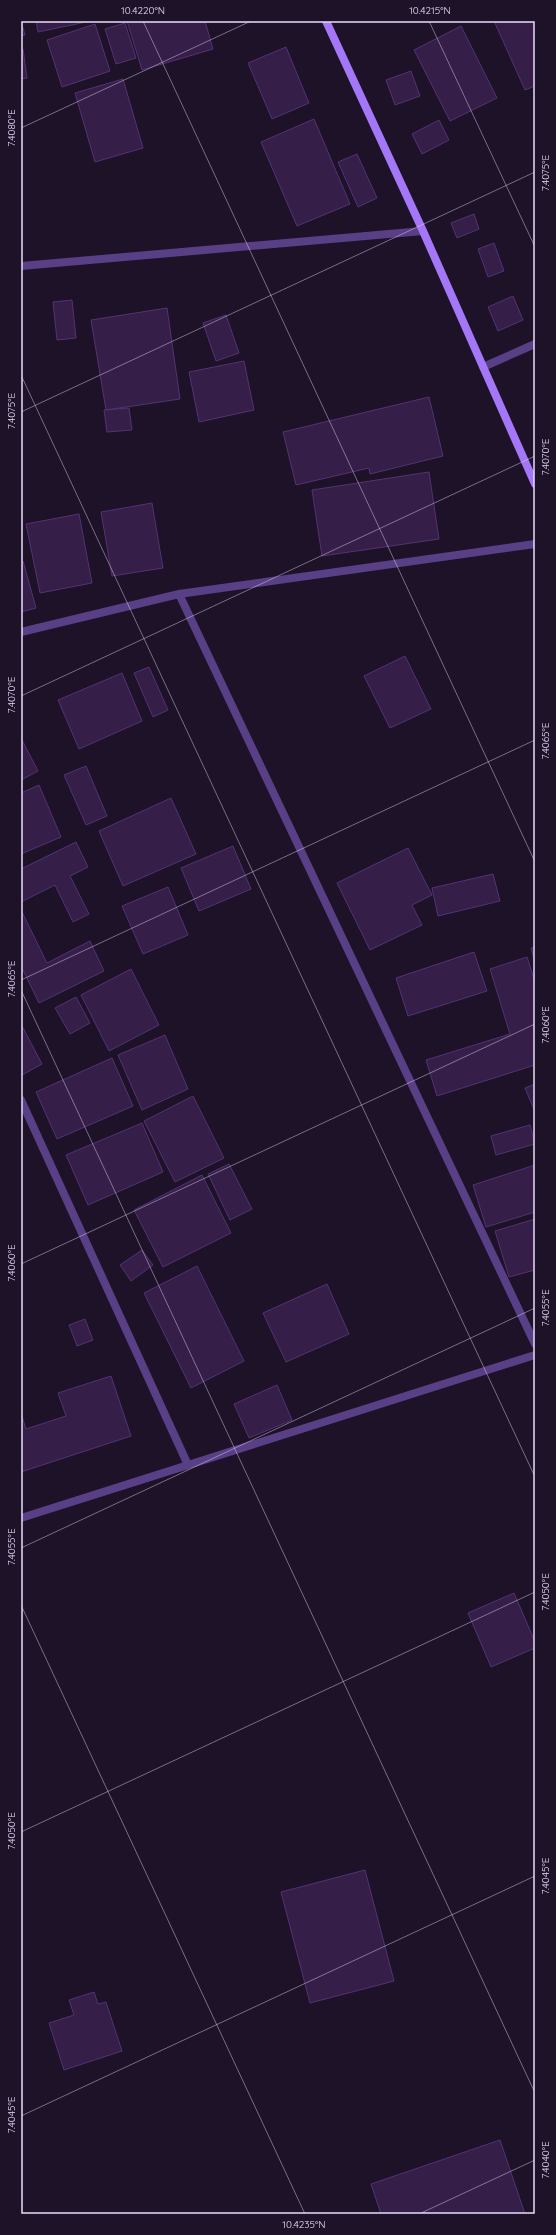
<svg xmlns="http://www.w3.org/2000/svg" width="556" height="2235" font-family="Quicksand,sans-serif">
  <rect width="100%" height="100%" fill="#1d1228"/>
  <path fill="#351f48" stroke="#543273" d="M21,21l4,14 -4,1z
    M36,21h55l-53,11z
    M127,21h78l8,28 -71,21z
    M494,21h41v65l-10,4z
    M125,23l11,35 -20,6 -11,-35z
    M95,24l15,47 -48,16 -15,-47z
    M461,26l36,72 -47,23 -36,-71z
    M286,47l23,56 -37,16 -24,-56z
    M23,49l4,29 -6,1v-29z
    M411,71l9,25 -25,9 -9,-25z
    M123,79l20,69 -48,14 -20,-69z
    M314,119l36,85 -53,22 -36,-84z
    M439,120l10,20 -27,14 -10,-20z
    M357,154l20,44 -19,9 -20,-45z
    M474,214l5,15 -22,9 -6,-15z
    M494,243l10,28 -16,6 -10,-28z
    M513,296l10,24 -25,11 -10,-24z
    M72,300l4,38 -19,2 -4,-38z
    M167,308l13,91 -74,11 -15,-90z
    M226,315l13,38 -23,8 -13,-38z
    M244,361l10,49 -55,12 -10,-50z
    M429,397l14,59 -73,18 -1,-6 -73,17 -13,-53z
    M129,408l3,22 -25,2 -3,-22z
    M429,472l10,67 -117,17 -10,-66z
    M152,503l11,65 -51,8 -11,-64z
    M79,514l13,69 -52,10 -14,-69z
    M23,561l13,47 -15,4v-50z
    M405,656l26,53 -41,19 -26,-52z
    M149,667l19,43 -15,7 -19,-44z
    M122,673l20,48 -63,28 -21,-49z
    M21,738l17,33 -17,9z
    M86,766l21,50 -21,9 -22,-50z
    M39,785l22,52 -40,17v-61z
    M171,798l25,56 -73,32 -24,-55z
    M76,842l12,25 -18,9 19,38 -16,8 -18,-37 -34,17v-33z
    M233,846l18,43 -52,22 -18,-43z
    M408,848l24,47 -20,10 10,20 -52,25 -33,-67z
    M493,874l7,27 -62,15 -6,-28z
    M168,887l20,48 -45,19 -21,-48z
    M21,910l26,53 43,-22 14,30 -65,32 -18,-37z
    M535,947v16l-4,-15z
    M474,952l13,39 -79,25 -12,-38z
    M527,957l8,25v83l-98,31 -11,-36 84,-26 -20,-65z
    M131,969l28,56 -50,26 -28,-56z
    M76,997l14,26 -20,11 -15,-26z
    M21,1024l21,40 -20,11 -1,-3z
    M165,1035l23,54 -46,21 -24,-55z
    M112,1058l21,48 -76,33 -21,-47z
    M535,1084v28l-10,-24z
    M193,1096l31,62 -49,24 -31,-61z
    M142,1123l21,49 -75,33 -22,-50z
    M530,1125l5,19 -39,11 -5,-19z
    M229,1164l23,45 -22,11 -22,-46z
    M535,1165v47l-49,15 -13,-42z
    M202,1175l29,58 -68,34 -29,-57z
    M535,1219v51l-26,7 -14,-46z
    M142,1250l11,15 -22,16 -11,-16z
    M197,1266l47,95 -53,27 -47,-95z
    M327,1284l22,50 -63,28 -23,-49z
    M85,1319l8,21 -16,6 -8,-21z
    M111,1376l20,60 -110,36v-59l5,16 40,-13 -8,-23z
    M277,1385l15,35 -43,18 -15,-34z
    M514,1593l21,49v6l-44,19 -23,-54z
    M365,1870l29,111 -84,22 -29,-111z
    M94,1992l4,12 8,-2 16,49 -58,19 -15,-47 25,-8 -5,-15z
    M500,2140l25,74h-144l-10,-30z"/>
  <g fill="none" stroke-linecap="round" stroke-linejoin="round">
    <path stroke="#593f85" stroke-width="8" d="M21,266l402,-35
      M483,367l52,-23
      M179,594l356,750
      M21,632l158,-38 356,-50
      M21,1100l167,365
      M21,1518l514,-163"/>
    <path stroke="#a477f8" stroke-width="8" d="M326,21l97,210 112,253"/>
  </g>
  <path fill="none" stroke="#eadbfd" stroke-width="1" stroke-opacity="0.45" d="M143,21l392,841M429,21l106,226M21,128l230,-107M21,375l514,1102M21,412l514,-240M21,696l514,-240M21,980l514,-240M21,990l514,1103M21,1264l514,-240M21,1548l514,-240M21,1605l284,609M21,1832l514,-240M21,2116l514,-240M419,2214l116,-54"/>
  <rect width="556" height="2235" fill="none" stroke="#1d1228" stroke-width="44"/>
  <rect x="22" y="22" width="512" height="2191" fill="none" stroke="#eadbfd" stroke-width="1.5"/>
  <g font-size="10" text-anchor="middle" fill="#eadbfd">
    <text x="143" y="14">10.4220°N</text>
    <text x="430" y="14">10.4215°N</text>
    <text transform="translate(11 128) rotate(-90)" y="4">7.4080°E</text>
    <text transform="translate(545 173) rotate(-90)" y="4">7.4075°E</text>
    <text transform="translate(11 411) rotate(-90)" y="4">7.4075°E</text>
    <text transform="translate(545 457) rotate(-90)" y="4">7.4070°E</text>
    <text transform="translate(11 695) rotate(-90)" y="4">7.4070°E</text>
    <text transform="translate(545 741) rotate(-90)" y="4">7.4065°E</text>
    <text transform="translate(11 979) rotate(-90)" y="4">7.4065°E</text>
    <text transform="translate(545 1025) rotate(-90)" y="4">7.4060°E</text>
    <text transform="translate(11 1263) rotate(-90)" y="4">7.4060°E</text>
    <text transform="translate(545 1308) rotate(-90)" y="4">7.4055°E</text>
    <text transform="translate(11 1547) rotate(-90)" y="4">7.4055°E</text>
    <text transform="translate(545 1592) rotate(-90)" y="4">7.4050°E</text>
    <text transform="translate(11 1831) rotate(-90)" y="4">7.4050°E</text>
    <text transform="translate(545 1876) rotate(-90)" y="4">7.4045°E</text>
    <text transform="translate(11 2115) rotate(-90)" y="4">7.4045°E</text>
    <text transform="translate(545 2160) rotate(-90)" y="4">7.4040°E</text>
    <text x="304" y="2228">10.4235°N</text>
  </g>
</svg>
